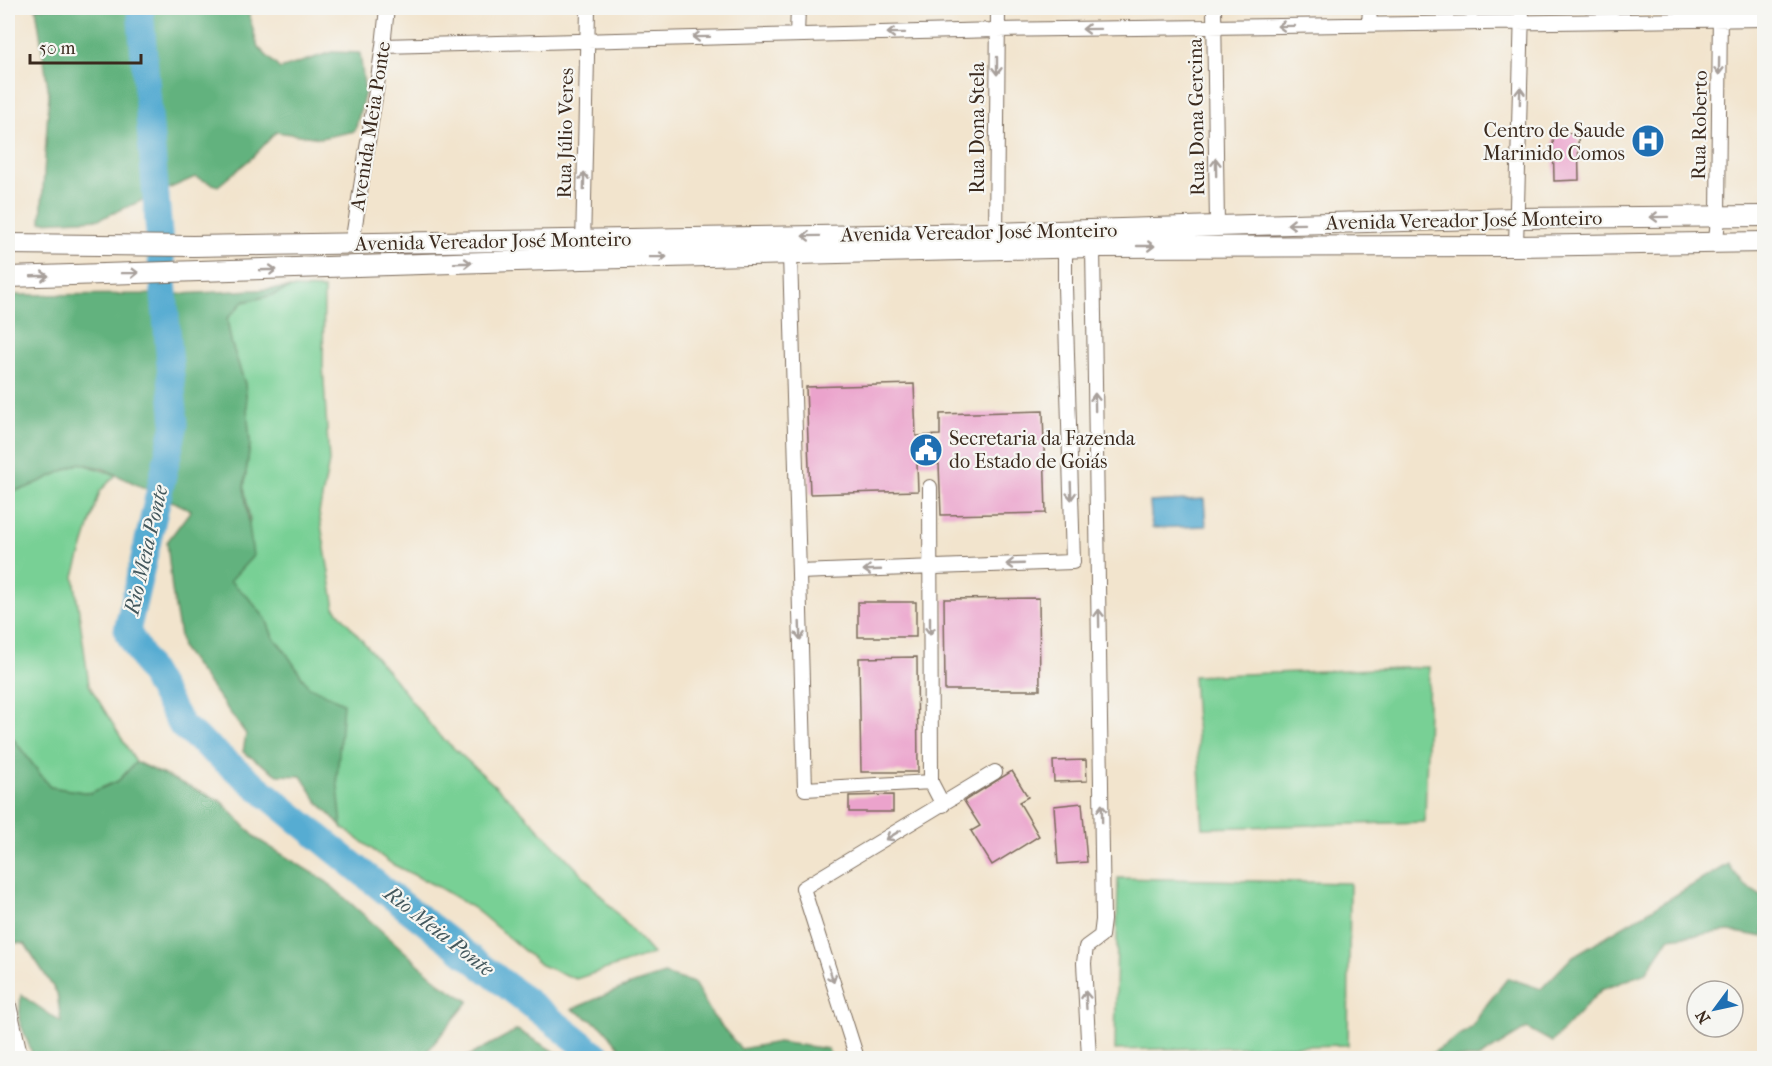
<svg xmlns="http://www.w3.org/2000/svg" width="1772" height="1066" font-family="'IM FELL French Canon',serif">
  <rect width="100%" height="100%" fill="#f6f6f2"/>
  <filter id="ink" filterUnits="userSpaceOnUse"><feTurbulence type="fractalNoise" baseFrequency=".0167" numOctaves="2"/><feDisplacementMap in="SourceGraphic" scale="12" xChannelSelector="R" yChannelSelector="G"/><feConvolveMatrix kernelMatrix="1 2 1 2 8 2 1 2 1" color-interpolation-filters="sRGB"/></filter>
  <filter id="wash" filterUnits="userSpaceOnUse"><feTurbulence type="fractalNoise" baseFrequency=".008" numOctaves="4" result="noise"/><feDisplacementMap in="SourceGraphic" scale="24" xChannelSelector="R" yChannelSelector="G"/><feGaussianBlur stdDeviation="1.35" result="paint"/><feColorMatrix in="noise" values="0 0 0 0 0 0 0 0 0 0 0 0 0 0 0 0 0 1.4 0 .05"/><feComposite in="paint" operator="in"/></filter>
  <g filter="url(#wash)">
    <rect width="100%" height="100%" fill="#f2e4cd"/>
    <path fill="#78d095" stroke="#5a7d5a" stroke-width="1.5" d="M290,288l34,1 -1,76 6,97 -10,51 16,95 61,73 40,51 78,71 65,68 74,83 -77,25 -35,-14 -66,-56 -35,-21 -48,-24 -50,-37 -76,-208 -36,-38 20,-61 -6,-33 6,-43 -5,-60 -14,-42 -4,-23 16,-17 30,-7z
      M80,463l36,12 -16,16 -26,85 15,109 47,77 -18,19 -28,12 -40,-6 -42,-55v-240l18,-4z
      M1429,667l-4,155 -222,6 -10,-152z
      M1118,878l232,5 -2,162 -233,5z"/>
    <path fill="#62b27e" stroke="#4e6e4e" stroke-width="1.5" d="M36,8h211l11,39 22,22 52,-17 28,1 5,39 -10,39 -34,7 -45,-6 -22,24 -36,30 -23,-9 -95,42 -59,3 8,-128z
      M290,288l-17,7 -30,7 -16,17 4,23 14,42 5,60 -6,43 9,69 -23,25 17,15 19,23 7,18 12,14 23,35 35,17 -6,75 5,49 -24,-25 -17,-26 -23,-1 -35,-23 3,-18 -64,-86 -10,-58 -5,-48 24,-32 -87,-41 -24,-6 -54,25 -18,4v-197l172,-1z
      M8,732l42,55 40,6 28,-12 18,-19 85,39 36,38 70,43 115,103 27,16 -43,52 -12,5h-380l-15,-38 2,-25 40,27 -4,-29 -32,-49 -17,-2z
      M1728,864l15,20 21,14v39l-35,-6 -60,7 -23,35 -45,17 -49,52 -25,-14 -49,30h-53l46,-30 16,-24 21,-26 33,11 32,-33z
      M664,974l30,9 19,33 28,33 37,-7 50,7 3,9h-203l-25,-31 -31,-18 55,-23z
      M517,1030l38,22 8,6h-98z"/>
    <path fill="#56acd2" stroke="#486b78" stroke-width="1.5" d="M1204,499l2,27 -54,2 -2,-26z"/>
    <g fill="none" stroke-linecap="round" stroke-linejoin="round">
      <path stroke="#56acd2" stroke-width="27" d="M140,8l35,416 -48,207 55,95 203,165 215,167"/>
    </g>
    <g id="blocks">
      <path fill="#eba3cc" d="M1578,133l1,47 -25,1 -1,-47z
        M914,384l2,52 24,-1v-21l103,-3 3,102 -105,2 -2,-51h-22l1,27 -108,3 -4,-107z
        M1039,598l1,92h-95l-1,-91z
        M858,602h58v35h-58z
        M917,657l1,115h-57l-2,-114z
        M1086,760l1,21 -33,1 -1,-21z
        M1012,771l16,26 -9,5 20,34 -47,29 -21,-34 9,-5 -16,-25z
        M893,795v17h-44v-16z
        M1082,803l5,59 -29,2 -4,-58z"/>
    </g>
  </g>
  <g filter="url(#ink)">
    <use href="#blocks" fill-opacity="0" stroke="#7b6b5b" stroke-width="1.5"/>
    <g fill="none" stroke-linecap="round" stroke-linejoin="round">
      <g stroke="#7b6b5b" stroke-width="16">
        <path id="street" d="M1214,8l3,218
          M1369,24l1,-16
          M797,35l1,-27
          M383,46l614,-16 767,-11
          M996,239l2,-231
          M1716,243l2,-27 2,-208
          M352,244l31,-198 4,-38
          M1516,246l6,-238
          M583,248l5,-240
          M790,254l15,535 126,-7
          M930,487l1,295 12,23
          M799,572l274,-10 -8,-276v-38
          M8,1001l13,57
          M857,1058l-54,-170 192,-116
          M1089,1058l-5,-95 2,-16 15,-11 2,-16 -10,-673"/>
      </g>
      <g stroke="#7b6b5b" stroke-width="22">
        <path id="primary" d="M8,244l185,2 803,-13 221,-7 301,-8 246,-2
          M8,277l574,-18 511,-12 423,-1 248,-4"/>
      </g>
      <use href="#street" stroke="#fff" stroke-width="14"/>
      <use href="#primary" stroke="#fff" stroke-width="20"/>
    </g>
    <defs><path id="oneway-shaft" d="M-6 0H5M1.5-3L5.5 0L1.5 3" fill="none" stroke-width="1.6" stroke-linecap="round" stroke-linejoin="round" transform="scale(1.5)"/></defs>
    <g stroke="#a79f9a">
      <use href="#oneway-shaft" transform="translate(1286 26) rotate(179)"/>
      <use href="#oneway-shaft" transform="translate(1091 29) rotate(179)"/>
      <use href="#oneway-shaft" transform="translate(896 33) rotate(179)"/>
      <use href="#oneway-shaft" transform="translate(701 37) rotate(179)"/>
      <use href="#oneway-shaft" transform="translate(997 66) rotate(90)"/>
      <use href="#oneway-shaft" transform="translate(1719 66) rotate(91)"/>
      <use href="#oneway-shaft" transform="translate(1520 96) rotate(-89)"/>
      <use href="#oneway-shaft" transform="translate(1216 167) rotate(-91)"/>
      <use href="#oneway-shaft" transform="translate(584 181) rotate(-89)"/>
      <use href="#oneway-shaft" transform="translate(1659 217) rotate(179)"/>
      <use href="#oneway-shaft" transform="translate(1296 224) rotate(179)"/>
      <use href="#oneway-shaft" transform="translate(811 236) rotate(179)"/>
      <use href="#oneway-shaft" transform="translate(1146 246)"/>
      <use href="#oneway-shaft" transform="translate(658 257) rotate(-1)"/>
      <use href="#oneway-shaft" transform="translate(463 263) rotate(-2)"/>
      <use href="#oneway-shaft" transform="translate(268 270) rotate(-2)"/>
      <use href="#oneway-shaft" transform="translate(130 273) rotate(-1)"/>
      <use href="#oneway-shaft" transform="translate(40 276) rotate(-2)"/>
      <use href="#oneway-shaft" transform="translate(1095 402) rotate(-91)"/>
      <use href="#oneway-shaft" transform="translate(1071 491) rotate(88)"/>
      <use href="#oneway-shaft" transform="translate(1015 564) rotate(178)"/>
      <use href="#oneway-shaft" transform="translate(872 570) rotate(178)"/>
      <use href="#oneway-shaft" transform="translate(1099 618) rotate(-91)"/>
      <use href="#oneway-shaft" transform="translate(930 626) rotate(90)"/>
      <use href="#oneway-shaft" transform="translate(800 631) rotate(88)"/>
      <use href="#oneway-shaft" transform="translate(1102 813) rotate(-91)"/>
      <use href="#oneway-shaft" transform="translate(893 835) rotate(149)"/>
      <use href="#oneway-shaft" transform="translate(831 974) rotate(72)"/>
      <use href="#oneway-shaft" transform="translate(1086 1000) rotate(-93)"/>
    </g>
  </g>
  <defs>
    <g id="hospital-disc" transform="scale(1.725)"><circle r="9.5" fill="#1f6fb2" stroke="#f6f6f2"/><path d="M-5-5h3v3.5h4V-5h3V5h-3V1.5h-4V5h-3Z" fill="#fff"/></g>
    <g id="civic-disc" transform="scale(1.725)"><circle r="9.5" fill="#1f6fb2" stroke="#f6f6f2"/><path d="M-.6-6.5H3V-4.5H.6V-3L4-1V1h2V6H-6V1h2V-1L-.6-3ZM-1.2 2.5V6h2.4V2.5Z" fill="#fff"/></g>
  </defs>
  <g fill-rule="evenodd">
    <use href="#hospital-disc" x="1648" y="141"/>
    <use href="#civic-disc" x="926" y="450"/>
  </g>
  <g text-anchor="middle" stroke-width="4.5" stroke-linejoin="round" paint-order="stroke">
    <g font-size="20" fill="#3b2a1e" stroke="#f6f6f2">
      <text transform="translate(1196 117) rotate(-91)" y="7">Rua Dona Gercina</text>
      <text transform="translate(1699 125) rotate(-89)" y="7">Rua Roberto</text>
      <text transform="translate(370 126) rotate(-81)" y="7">Avenida Meia Ponte</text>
      <text transform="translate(977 128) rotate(-90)" y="7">Rua Dona Stela</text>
      <text transform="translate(565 133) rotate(-89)" y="7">Rua Júlio Veres</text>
      <text transform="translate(1464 220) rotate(-1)" y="7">Avenida Vereador José Monteiro</text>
      <text transform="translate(979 232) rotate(-1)" y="7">Avenida Vereador José Monteiro</text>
      <text transform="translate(493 241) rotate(-1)" y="7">Avenida Vereador José Monteiro</text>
    </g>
    <g font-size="20" fill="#3b2a1e" stroke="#f6f6f2" text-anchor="end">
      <text x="1625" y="137">Centro de Saude<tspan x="1625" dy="23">Marinido Comos</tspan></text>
      <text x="949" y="445" text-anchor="start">Secretaria da Fazenda<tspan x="949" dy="23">do Estado de Goiás</tspan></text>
    </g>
    <g font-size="21" font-style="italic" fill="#44585d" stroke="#f6f6f2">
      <text transform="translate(146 550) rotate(-77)" y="7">Rio Meia Ponte</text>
      <text transform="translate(439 931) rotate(38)" y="7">Rio Meia Ponte</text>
    </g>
  </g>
  <rect width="1772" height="1066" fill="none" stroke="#f6f6f2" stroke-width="30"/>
  <g transform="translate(1715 1009) rotate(237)"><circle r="28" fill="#f6f6f2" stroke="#aba49d" stroke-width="1.5"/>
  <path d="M0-4.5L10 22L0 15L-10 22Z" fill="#1f6fb2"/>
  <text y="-9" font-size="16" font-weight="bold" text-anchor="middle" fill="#3b2a1e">N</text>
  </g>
  <path d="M30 54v9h111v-9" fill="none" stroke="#3b2a1e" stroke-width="3"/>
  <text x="39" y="54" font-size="18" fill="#3b2a1e" stroke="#f6f6f2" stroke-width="4.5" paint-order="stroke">50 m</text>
</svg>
